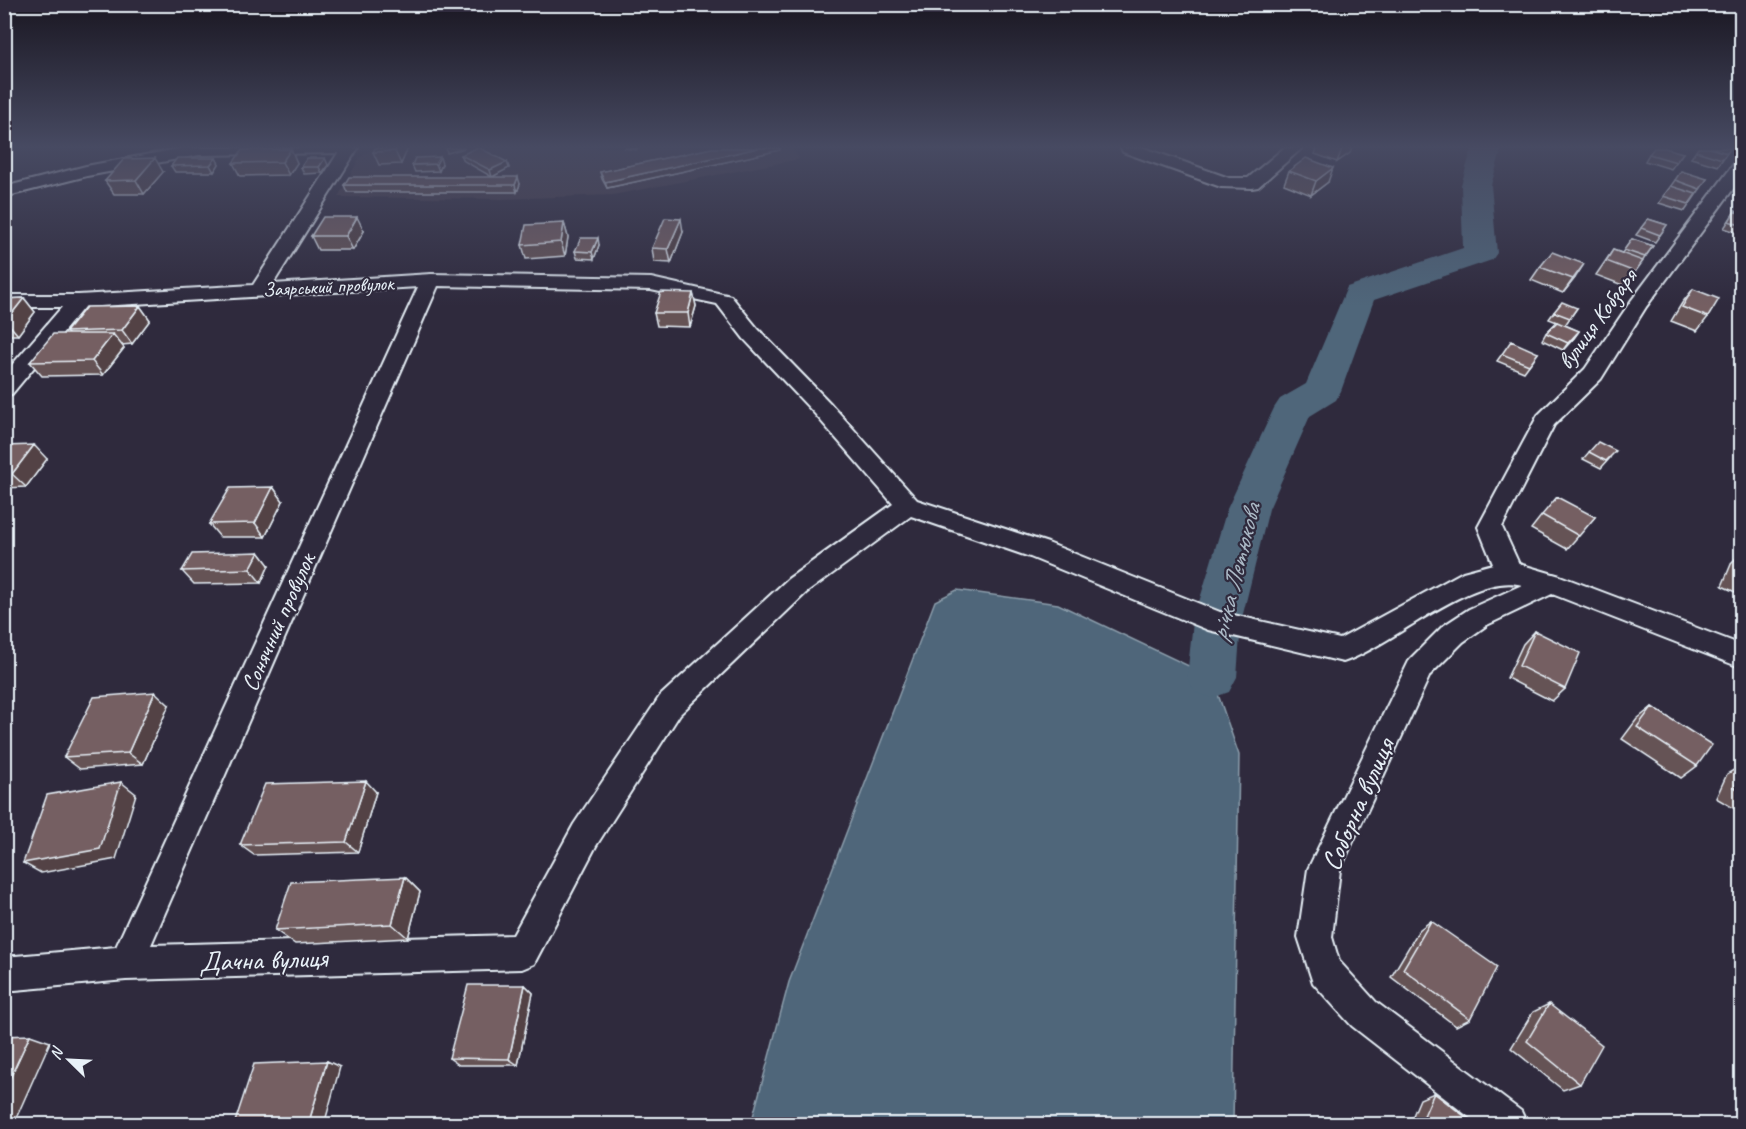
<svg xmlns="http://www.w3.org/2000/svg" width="1746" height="1129" font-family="Caveat,sans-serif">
  <rect width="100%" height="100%" fill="#2f2a3d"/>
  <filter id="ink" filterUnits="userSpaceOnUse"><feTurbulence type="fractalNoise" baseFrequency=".0167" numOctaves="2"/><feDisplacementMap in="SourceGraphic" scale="12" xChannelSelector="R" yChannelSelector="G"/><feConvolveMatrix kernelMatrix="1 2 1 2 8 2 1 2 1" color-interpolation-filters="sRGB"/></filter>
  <g filter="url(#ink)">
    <path fill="#443a48" d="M374,148h417l9,11 -187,36 -111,4 -164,-2 22,-40z"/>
    <path fill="#4f667a" stroke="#8c9eac" stroke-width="1.5" d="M957,590l101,14 154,73 27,78 -6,369h-482l38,-142 146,-381z"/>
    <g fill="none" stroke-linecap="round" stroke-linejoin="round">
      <path fill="#4f667a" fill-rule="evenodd" d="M1472,148h30l-11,37 6,68 -5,7 -118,40 -33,91 -5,9 -26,16 -41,93 -28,113 -4,55 -8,15 -17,6 -17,-6 -8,-15 6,-55 34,-113 47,-101 6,-9 26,-15 41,-97 116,-39 -2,-63z"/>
      <g stroke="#e8f1f8" stroke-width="4">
        <path id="street" d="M183,148h175l-85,136 158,-10 220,4 80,18 27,33 73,75 86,96 131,43 172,69 120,27 123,-67 30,-8 -15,-37 60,-112 47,-46 46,-68 105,-140 6,-1v17l-96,130 -45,72 -47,46 -52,102 17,37 41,12 182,69v23l-190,-74 -65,31 -24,17 -33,33 -90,195 -8,67 7,24 37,41 145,109 6,13h-49l-126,-98 -39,-43 -15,-46 10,-68 102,-210 33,-33 26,-17 53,-24c-49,-14 -130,61 -179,77l-135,-32 -178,-73 -119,-41 -105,77 -126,121 -84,132 -62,118 -12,5 -396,11 -122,11v-34l112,-10 302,-660 -334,20 -72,87 -8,2v-22l58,-67h-58v-12h74l175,-10 85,-132 -139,2 -112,21 -83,21v-10l82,-21zM438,286l213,4 66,14 27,35 71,75 78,90 -105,75 -128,117 -86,128 -61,111 -362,10z
          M1121,148h23l85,30h19l36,-30h18l-44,39 -6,1 -31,-1 -98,-35z"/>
      </g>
      <use href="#street" fill="#2f2a3d" fill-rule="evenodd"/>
    </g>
    <path fill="#655254" stroke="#e8f1f8" stroke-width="1.5" d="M624,148h14l-2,2z
      M712,148h68v2l-173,38 -5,-9 -2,-7z
      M1317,148h36h-1l-2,5 -13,9 -22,-8z
      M1698,148l29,5 -9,13 -27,-8z
      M1710,148h21l-4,5z
      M291,149l6,14 -8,12 -49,1 -7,-13z
      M407,150l-6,14 -22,1 -6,-13z
      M1683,153l-12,16 -26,-8 4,-7z
      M461,155l46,7 2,6 -17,9 -28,-16z
      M216,158l3,6 -5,8h-39l-4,-6z
      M442,164l-3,7 -24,1 -3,-7z
      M328,165l-6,8 -18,1 -3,-7z
      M1289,171l39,11 -17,13 -27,-11z
      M163,172l-19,22h-30l-9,-13z
      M1707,179l-22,32 -26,-8 16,-23z
      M520,184l-3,8h-170l-3,-7z
      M1735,211l7,3v20l-18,-6z
      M1648,219l19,6 -12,17 -19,-7z
      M564,223l4,14 -3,19 -39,3 -4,-14z
      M364,231l-11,19h-35l-7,-14z
      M683,232l-12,31 -17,-1 -2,-14z
      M1632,239l21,7 -28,40 -29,-11 17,-25 9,3z
      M599,245l-5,14 -17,-1 -2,-7z
      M1540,267l35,11 -12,15 -32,-13z
      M1693,289l15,28 -11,14 -26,-10 11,-18z
      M693,293l3,13 -6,21 -33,-1 -3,-13z
      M24,298l11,14 -17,23h-14v-36z
      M140,306l10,14 -18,24 -11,1 3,3 -21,27 -61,1 -12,-14 38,-28 -2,-2z
      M1577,308l-12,17 14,6 -5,7 -11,12 -21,-10 4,-7 11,-11 -8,-3 5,-7z
      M1538,353l-14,19 -27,-11 5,-7z
      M4,446l43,13 -21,28 -22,1z
      M1589,452l21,6 -9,10 -18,-9z
      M273,487l10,14 -18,36h-45l-11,-13z
      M1542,515l53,2 -28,32 -36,-20z
      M259,552l10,13 -8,18 -67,1 -12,-13z
      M1742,553v42l-20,-9 10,-24z
      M1535,631l30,58 -13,12 -45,-23 16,-34z
      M169,705l-26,59 -63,5 -16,-12z
      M1652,707l45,59 -16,12 -59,-39 15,-20z
      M1742,765v48l-26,-15 11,-24z
      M376,792l-18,60 -104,3 -14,-10z
      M405,877l15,15 -12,46 -113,6 -20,-14z
      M1431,921l39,98 -14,7 -65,-49 28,-47z
      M525,985l8,8 -15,72h-59l-10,-7z
      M1549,1004l31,80 -17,6 -52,-42 22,-36z
      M1434,1093l42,32h-67l11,-26z"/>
    <path fill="#524245" stroke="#e8f1f8" stroke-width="1.5" d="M397,148h9l1,2 -6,14 -6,-13z
      M446,148h19l-18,5z
      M758,148h22v2l-173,38 -2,-6z
      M1344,148h8l-2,5 -13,9 5,-13z
      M291,149l6,14 -8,12 -7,-13z
      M440,157l2,7 -3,7 -3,-7z
      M155,158l8,14 -19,22 -8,-14z
      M216,158l3,6 -5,8 -4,-7z
      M325,158l3,7 -6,8 -3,-6z
      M507,162l2,6 -17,9 -2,-7z
      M1333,168l-5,14 -17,13 5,-14z
      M518,177l2,7 -3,8 -2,-7z
      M357,217l7,14 -11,19 -7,-14z
      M681,219l2,13 -12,31 -3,-14z
      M564,223l4,14 -3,19 -4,-14z
      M598,238l1,7 -5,14 -2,-7z
      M1584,264l-9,14 -12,15 10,-14z
      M693,293l3,13 -6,21 -2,-14z
      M24,298l11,14 -17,23 -12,-14z
      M140,306l10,14 -18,24 -10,-14z
      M1579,331l-5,7 -11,12 5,-7z
      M113,334l11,14 -21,27 -11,-14z
      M34,445l13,14 -21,28 -14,-13z
      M273,487l10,14 -18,36 -10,-14z
      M259,552l10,13 -8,18 -11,-14z
      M155,692l14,13 -26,59 -15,-11z
      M366,781l10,11 -18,60 -12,-10z
      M121,782l15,12 -20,65 -75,14 -18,-10z
      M405,877l15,15 -12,46 -16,-14z
      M525,985l8,8 -15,72 -9,-6z
      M30,1035l20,7 -37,83h-9v-34z
      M327,1061l13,6 -16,58h-16z"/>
    <path fill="#755f62" stroke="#e8f1f8" stroke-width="1.5" d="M375,148h22l-2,3 -22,1z
      M476,148h4l27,14 -17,8 -29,-15z
      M712,148h46l-153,34 -5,-10z
      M1654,148h11l18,5 -7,9 -27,-8z
      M1698,148h11l18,5 -5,6 -26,-8z
      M291,149l-9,13 -49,1 9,-13z
      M440,157l-4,7 -24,1 3,-7z
      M155,158l-19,22 -31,1 19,-22z
      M177,158h39l-6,7 -39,1z
      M307,158h18l-6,9h-18z
      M1306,158l27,10 -17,13 -27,-10z
      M1681,171l26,8 -7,10 -25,-9z
      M349,177h169l-3,8h-171z
      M1671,186l25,8 -7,10 -26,-8z
      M1735,211l7,3v12l-13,-5z
      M323,217h34l-11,19h-35z
      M665,218l16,1 -13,30 -16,-1z
      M1648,219l19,6 -7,10 -19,-7z
      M564,223l-3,19 -39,3 4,-20z
      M581,238h17l-6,14 -17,-1z
      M1632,239l21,7 -8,11 -21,-7z
      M1613,250l30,11 -8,11 -29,-11z
      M1552,252l32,12 -11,15 -33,-12z
      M1693,289l26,10 -11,18 -26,-10z
      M661,292l32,1 -5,20h-34z
      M24,298l-18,23h-2v-22z
      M1562,302l15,6 -7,10 -16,-6z
      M140,306l-18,24 -56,2 20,-25z
      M1557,322l22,9 -11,12 -22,-10z
      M53,334h60l-21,27 -62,1z
      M1511,341l27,12 -9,12 -27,-11z
      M1598,442l18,9 -10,10 -17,-9z
      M34,445l-22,29h-8v-28z
      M273,487l-18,36 -46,1 21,-36z
      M1557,497l38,20 -16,19 -37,-21z
      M259,552l-9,17 -68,2 10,-17z
      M1742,560v15l-6,-3z
      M1535,631l45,22 -15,36 -46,-23z
      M155,692l-27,61 -64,4 30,-60z
      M1652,707l60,38 -15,21 -60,-39z
      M1742,770v22l-8,-5z
      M366,781l-20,61 -106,3 25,-61z
      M121,782l-21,67 -77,14 24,-68z
      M405,877l-13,47 -117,6 16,-48z
      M1431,921l66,46 -27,52 -67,-50z
      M468,985h57l-16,74 -60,-1z
      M1549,1004l53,41 -22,39 -53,-43z
      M30,1035l-26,56v-55z
      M327,1061l-19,64h-74l20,-61z
      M1434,1093l42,32h-56z"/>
  </g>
  <linearGradient id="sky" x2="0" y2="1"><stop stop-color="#1a1722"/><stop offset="0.48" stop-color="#474a62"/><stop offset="1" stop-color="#474a62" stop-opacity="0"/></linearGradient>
  <rect width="1746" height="306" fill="url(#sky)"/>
  <g text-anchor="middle" stroke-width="4.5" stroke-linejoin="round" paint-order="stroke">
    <g font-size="20" fill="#e8f1f8" stroke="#2f2a3d">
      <text transform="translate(328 286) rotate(-3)" y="7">Заярський провулок</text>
    </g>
    <g font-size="24" fill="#e8f1f8" stroke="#2f2a3d">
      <text transform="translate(1597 319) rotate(-54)" y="8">вулиця Кобзаря</text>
      <text transform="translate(278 622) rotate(-66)" y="8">Сонячний провулок</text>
    </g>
    <g font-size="26" font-style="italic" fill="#abb9c6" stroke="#2f2a3d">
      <text transform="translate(1235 572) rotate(-76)" y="9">річка Летюкова</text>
    </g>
    <g font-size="28" fill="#e8f1f8" stroke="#2f2a3d">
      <text transform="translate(1357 804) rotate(-66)" y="10">Соборна вулиця</text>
      <text transform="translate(263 959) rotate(-2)" y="10">Дачна вулиця</text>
    </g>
  </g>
  <rect width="1746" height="1129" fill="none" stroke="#2f2a3d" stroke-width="24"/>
  <rect x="12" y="12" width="1722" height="1105" fill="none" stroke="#e8f1f8" stroke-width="2" filter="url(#ink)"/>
  <g transform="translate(69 1060) rotate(294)" stroke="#2f2a3d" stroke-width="4.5" paint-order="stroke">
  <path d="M0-4.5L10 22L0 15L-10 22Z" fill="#e8f1f8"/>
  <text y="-9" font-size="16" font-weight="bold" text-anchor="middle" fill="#e8f1f8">N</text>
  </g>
</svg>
